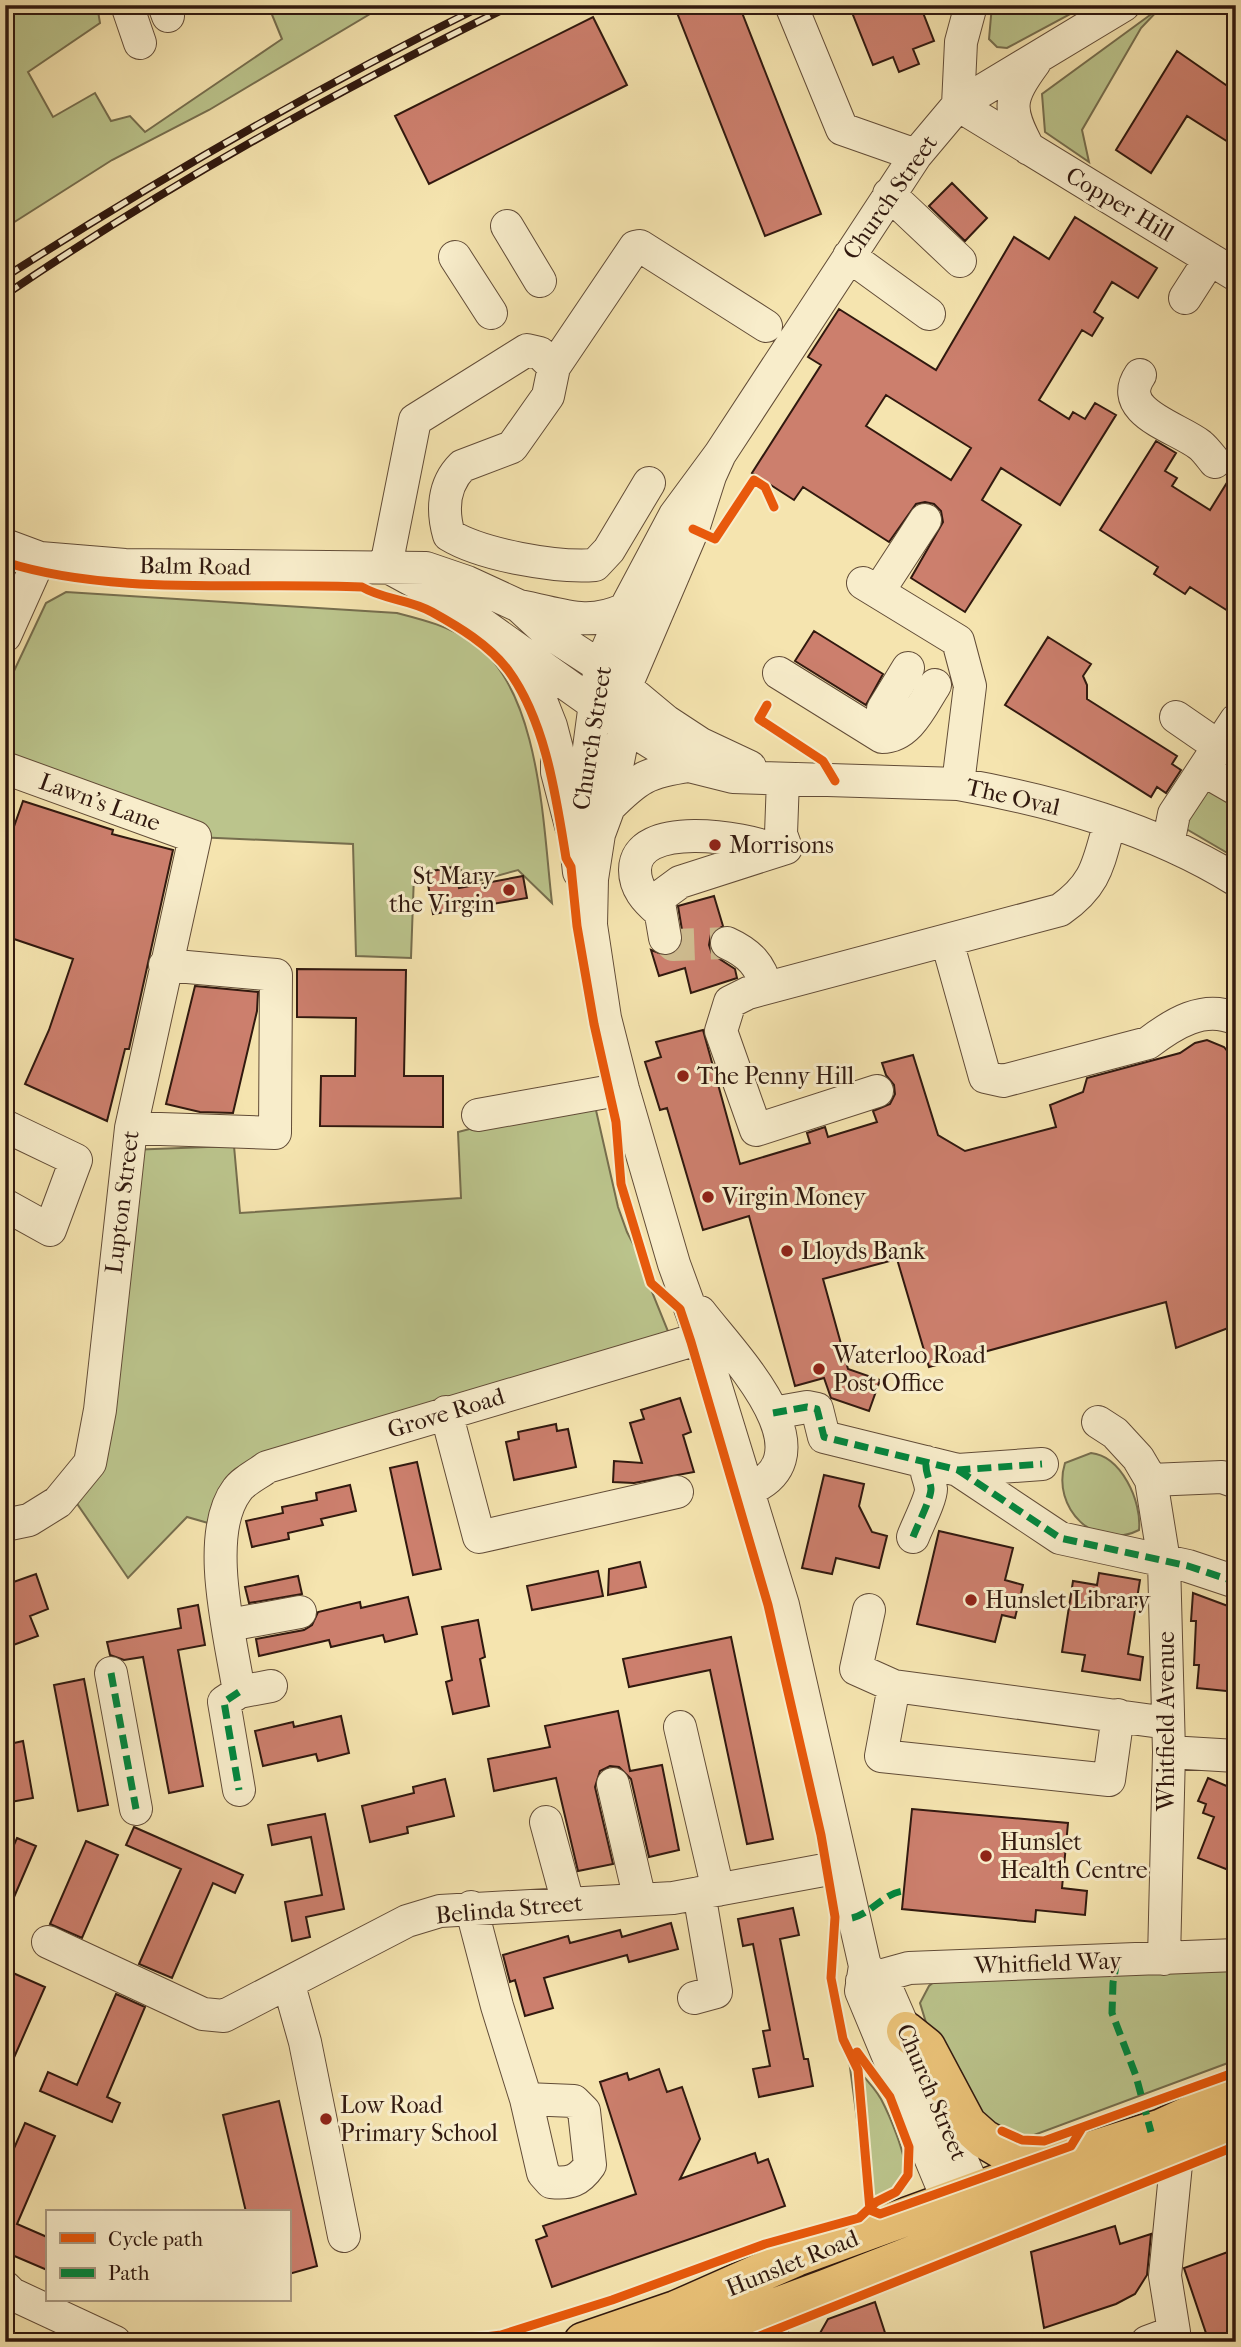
<svg xmlns="http://www.w3.org/2000/svg" width="1241" height="2347" font-family="'IM FELL French Canon',serif">
  <rect width="100%" height="100%" fill="#f5e4af"/>
  <filter id="stains"><feTurbulence type="fractalNoise" baseFrequency=".00286" numOctaves="4"/><feColorMatrix values="0 0 0 0 .2 0 0 0 0 .09 0 0 0 0 .02 0 0 0 .5 -.17"/></filter>
  <radialGradient id="worn" r=".72"><stop offset=".6" stop-color="#630" stop-opacity="0"/><stop offset="1" stop-color="#630" stop-opacity=".3"/></radialGradient>
  <path fill="#bbc48c" stroke="#766e4e" stroke-width="2" d="M13,5h84l3,18 -72,49 25,45 42,-24 16,28 19,-5 15,16 137,-93 -14,-34h117l-176,105 -97,50 -107,68v-163z
    M992,5h67l17,6 -69,37 -10,-1 -8,-8z
    M1161,7l-20,21 -59,102 7,32 -44,-30 -3,-38z
    M66,592l331,21c27,7 51,13 75,29 69,46 71,186 80,261l-34,-33 -54,15 -4,-20 -46,10 -3,83 -55,-2 -3,-112 -158,-7 -190,-69v-78l41,-87z
    M1236,696v162l-77,-45z
    M593,1097l25,110 9,25 27,52 -2,8 22,54 -407,121 -45,60 -35,-10 -59,61 -59,-86 21,-29 38,-313 106,-4 6,67 221,-15 -3,-66z
    M1091,1453c30,3 51,48 48,77 -44,22 -88,-22 -74,-67z
    M1236,1966v94l-210,78 -24,-5 -21,-13 -53,-91 -8,-26 9,-17 11,-9z
    M849,2060c10,12 24,25 32,39 8,15 26,57 24,73 -2,19 -21,25 -37,29z"/>
  <path fill="#cc7f6d" stroke="#31190f" stroke-width="2" fill-rule="evenodd" d="M674,5h65l82,209 -56,22z
    M849,5h71l14,36 -21,8 6,15 -20,8 -6,-15 -20,8z
    M593,17l34,68 -198,99 -34,-68z
    M1177,51l59,41v55l-49,-31 -36,57 -35,-23z
    M952,183l35,35 -22,23 -36,-35z
    M1075,217l82,51 -19,30 -26,-16 -18,30 9,6 -11,18 -10,-6 -43,70 30,19 4,-7 12,7 10,-16 21,12 -56,90 -59,-37 -19,32 39,25 -56,87 -54,-34 32,-56 -2,-11 -7,-7 -9,-2 -9,2 -27,38 -86,-55 -9,13 -42,-27 69,-108 -13,-8 31,-48 97,61 78,-133 35,22zM886,395l85,53 -20,32 -85,-54z
    M1156,441l20,12 -11,18 12,7 -5,8 38,24 26,-42v148l-46,-29 -5,7 -31,-20 4,-7 -58,-37z
    M814,631l69,43 -17,31 -71,-44z
    M1048,637l43,27 -8,12 4,9v14l90,57 -5,8 9,6 -15,23 -9,-6 -6,10 -146,-92z
    M23,801l90,29 -1,4 61,16 -44,199h-4l-18,72 -82,-37 24,-54 24,-71 -68,-23v-84z
    M455,867l4,21 64,-12 4,22 -94,16 -7,-42z
    M714,896l9,30 -12,8 -2,11 3,9 23,15 2,9 -46,15 -6,-25 -26,8 -8,-26 16,6 10,-4 6,-16 -5,-30z
    M297,969l109,1 -2,106h39v51l-123,-1 1,-50h34l1,-58 -59,-1z
    M195,986l63,6 -1,19 -24,102 -33,-1 -34,-8z
    M703,1030l37,134 70,-21 -3,-10 18,-6 3,10 49,-15 -4,-11 17,-7 5,-10 -1,-9 -8,-10 -4,-12 31,-8 25,80 27,16 91,-24 -6,-22 33,-13 4,-14 93,-25 15,-10 12,-3 17,7 12,15v263l-60,23 -10,-46 -237,65 -32,-108 -74,20 25,90 32,11 -11,31 -38,-13 -7,-20 -29,8 -46,-170 -46,14 -36,-122 -7,2 -15,-48 16,-5 -5,-15z
    M680,1398l11,34 -8,3 11,37 -60,11 -21,-1 1,-21 28,2 -12,-40 14,-4 -3,-9z
    M556,1424l1,7 11,-2 8,38 -62,13 -8,-38 13,-3 -1,-7z
    M417,1462l24,107 -28,6 -23,-107z
    M824,1475l40,9 -5,22 13,26 15,4 -8,32 -43,-10 -4,16 -30,-6z
    M350,1485l6,26 -35,8 2,6 -35,8 1,6 -37,8 -6,-26 37,-8 -1,-6 35,-7 -1,-7z
    M939,1531l74,17 -8,32 18,5 -8,33 -13,-3 -7,27 -78,-18z
    M640,1562l6,25 -38,8 1,-26z
    M598,1571l5,25 -71,14 -5,-24z
    M1099,1573l41,7 -12,74 15,3 -3,23 -58,-9 3,-16 -23,-3 11,-71 24,4z
    M36,1574l12,35 -18,7 8,20 -33,12v-63z
    M298,1576l4,18 -53,9 -4,-16z
    M1193,1593l43,16v83l-39,-4 2,-23h-5l2,-44h-5z
    M408,1597l9,37 -32,8 -2,-7 -52,12 -2,-7 -70,16 -3,-17 48,-9 8,-5 6,-13 42,-10 1,6z
    M198,1605l7,40 -27,5 25,136 -34,7 -26,-136 -19,3 -14,-5 -3,-13 74,-14 -3,-19z
    M478,1620l7,37 -5,2 9,47 -36,8 -7,-32 6,-2 -10,-53z
    M731,1637l42,202 -26,5 -37,-174 -81,17 -6,-28z
    M84,1679l24,126 -30,6 -24,-126z
    M618,1711l12,60 32,-6 17,85 -30,7 -18,-78 -12,-12 -9,-1 -10,5 -5,16 18,77 -35,7 -22,-93 -62,13 -6,-32 62,-12 -5,-21z
    M341,1716l8,37 -31,8 -2,-7 -53,12 -8,-35 38,-9 1,5z
    M23,1741l10,57 -28,5v-19l5,-1 -5,-38z
    M1208,1778l28,12v83l-38,-15 16,-41 -11,-4 3,-9 -8,-3z
    M445,1779l9,37 -47,11 1,6 -38,9 -8,-36 52,-13 -1,-6z
    M912,1809l156,14 -6,65 25,3 -2,24 -49,-5 -1,12 -133,-13z
    M325,1814l19,95 -38,8 4,20 -18,4 -7,-39 37,-7 -11,-58 -39,8 -4,-20z
    M134,1827l109,48 -8,18 -22,-10 -41,95 -33,-14 42,-95 -55,-24z
    M17,1838l19,8 -31,72v-53z
    M86,1841l32,14 -36,83 -32,-14z
    M793,1908l6,27 -19,4 24,120h4l5,27 -54,11 -6,-28 17,-3 -7,-35 7,-1 -17,-86 -10,2 -5,-27z
    M671,1923l7,26 -49,13 -2,-7 -83,23 9,30 -28,8 -10,-36 -5,2 -7,-27 65,-19 2,7 50,-13 2,7z
    M13,1973l32,14 -40,91v-89z
    M116,1994l29,13 -38,90 13,6 -8,19 -72,-31 8,-19 29,13z
    M659,2069l8,23 15,-5 18,52 -20,40 75,-26 3,10 10,-4 17,47 -233,81 -16,-47 11,-4 -4,-10 93,-32 -36,-112 27,-9 2,7z
    M279,2101l38,165 -28,8v-62h-43l-23,-97z
    M25,2123l30,13 -38,88 30,13v33l-42,-18v-83z
    M1115,2226l5,18 31,-10 -4,41 -12,19 -19,10 -72,24 -13,-76z
    M1236,2249v86l-27,7 -25,-74z
    M875,2302l13,40h-73l13,-23z"/>
  <g fill="none" stroke-linecap="round" stroke-linejoin="round">
    <path stroke="#cebb8f" stroke-width="32" stroke-dasharray="32 16" stroke-linecap="butt" d="M665,938l8,7 54,-2"/>
    <g stroke="#624c37" stroke-width="34">
      <path id="minor" d="M127,5l13,38
        M164,5l4,11
        M791,5l51,124 74,26
        M958,105l278,170
        M958,105l3,-63 10,-37
        M1029,149c-22,-41 -21,-50 6,-87
        M889,194l71,67
        M507,226l33,55
        M849,256l80,58
        M455,257l36,56
        M1185,298l25,-39
        M554,367l81,-120 5,-1 126,80
        M1140,375c-25,37 37,52 60,70 6,5 10,11 15,17
        M720,454l-10,22 -17,53 -68,159v38l-16,81 -10,27 -7,45 -1,46 14,93 18,71 51,175 27,74 82,267 82,361 -4,25 96,231
        M5,545l35,13 85,7 301,3 41,14 52,24 27,25 54,35 66,55 35,23 49,23
        M386,566l61,33 178,127 64,40 44,11 225,7c96,17 194,44 278,96
        M386,566l29,-146 112,-70 13,3 14,14 -6,29 -36,51 -50,19c-19,19 -20,45 -13,69 33,20 107,33 146,30l14,-15 40,-67
        M863,583l95,58 12,45 -12,98
        M878,592l47,-72
        M519,606c40,7 67,22 106,3
        M5,636l35,-78
        M517,655l15,23 19,48 6,23v23l14,54
        M779,673l103,64c27,0 40,-32 53,-52
        M883,709l25,-41
        M1176,717l42,29
        M5,768l190,69 -64,291 -31,282 -10,53 -32,39 -29,18 -24,5
        M1203,770l33,19
        M609,807c29,-29 38,-35 80,-41
        M1168,844l6,-30 62,-94
        M579,872l-3,-27 24,-179 25,-57 50,-94 45,-61 196,-299 42,-50 166,-100
        M659,911c-13,-11 -24,-23 -24,-41 0,-51 111,-33 139,-20
        M665,938l-6,-35 2,-7 19,-14 106,-34 -5,-14 2,-55
        M947,941l38,136 18,4 145,-38c25,-19 56,-39 88,-24
        M727,943c22,10 34,22 39,45
        M877,1091l-121,39 -35,-99 9,-29 18,-9 312,-83c37,-26 38,-46 50,-88
        M478,1115l145,-26
        M5,1126l71,34 -26,70 -45,-25
        M131,1128l144,5 1,-158 -111,-10
        M700,1312c31,41 134,143 48,178
        M446,1412l33,125 198,-45
        M773,1413l34,-6 10,2 7,28 134,33 84,-6
        M1098,1422l17,11 23,25 13,22 13,81 5,191 -5,207
        M958,1470l102,68 128,28 48,16
        M1151,1480l71,-3 14,5
        M913,1537c4,-11 18,-38 18,-48 -1,-11 -6,-15 -5,-27
        M869,1610l-13,59 38,17
        M229,1625l71,-13
        M111,1673l25,136
        M271,1686l-32,6c-8,-53 -36,-157 -2,-202 6,-9 21,-16 30,-23l434,-129
        M239,1692l-15,10 15,88
        M1118,1715l-9,65 -228,-24 13,-70 274,37
        M680,1727l38,163
        M1169,1752l67,4
        M613,1784l27,116
        M546,1822l22,81
        M471,1907l26,99 29,93 17,74 8,9c19,2 28,-1 39,-17l-6,-54 -10,-10 -48,-2
        M48,1942l155,72 21,2 183,-95 33,-10 233,-13 167,-31
        M865,1966l20,19 99,226
        M862,1981l47,-13 327,-13
        M289,1985l16,57 39,194
        M694,1998l22,-6 -17,-99
        M5,2287l7,7 103,48
        M754,2291l21,51
        M1147,2342l27,-10 -9,-56 12,-122"/>
    </g>
    <g stroke="#31190f" stroke-width="41">
      <path id="major" d="M906,2031l20,16 41,77 17,15 24,14 51,8
        M583,2342l93,-32 120,-53 263,-96 103,-33 74,-34
        M670,2342l40,-17 53,-13 62,-23 411,-160"/>
    </g>
    <use href="#minor" stroke="#f8edcb" stroke-width="32"/>
    <use href="#major" stroke="#eac278" stroke-width="38"/>
    <g stroke="#31190f" stroke-width="8">
      <path id="rail" d="M5,34l5,-29
        M5,277c155,-99 314,-191 479,-272
        M5,295c161,-110 331,-204 507,-290"/>
    </g>
    <use href="#rail" stroke="#f8edcb" stroke-width="5" stroke-dasharray="16" stroke-linecap="butt"/>
    <path stroke="#00873e" stroke-width="7" stroke-dasharray="14 7" stroke-linecap="butt" d="M773,1413l34,-6 10,2 7,28 134,33 84,-6
      M958,1470l102,68 128,28 48,16
      M913,1537c4,-11 18,-38 18,-48 -1,-11 -6,-15 -5,-27
      M111,1673l25,136
      M239,1692l-15,10 15,88
      M852,1918c19,-4 33,-26 52,-27
      M1117,1960l-4,23 -1,30 24,63 15,56"/>
    <g stroke="#f8edcb" stroke-width="13">
      <path id="cycleway" d="M693,529l22,10 39,-59 11,7 9,20
        M5,562c106,34 245,20 357,25 22,13 47,12 70,25 27,15 57,33 76,58 38,52 48,127 58,188l5,9 6,59 17,98 22,98 5,62 30,99 29,26 11,33 77,263 53,230 14,82 -4,61 12,61 15,31 12,140 10,4 191,-68 11,-18
        M767,705l-8,14 64,42 12,20
        M1002,2131l20,9 22,1 192,-69
        M445,2342l56,-7 111,-35 153,-56 94,-26 17,-16 20,-10 12,-17 1,-28 -19,-50 -33,-45
        M745,2342l491,-196"/>
    </g>
    <use href="#cycleway" stroke="#e8590c" stroke-width="9"/>
  </g>
  <g fill="#8f2418" stroke="#f8edcb" stroke-width="2.5">
    <circle cx="715" cy="845" r="7"/>
    <circle cx="509" cy="890" r="7"/>
    <circle cx="683" cy="1076" r="7"/>
    <circle cx="708" cy="1197" r="7"/>
    <circle cx="787" cy="1251" r="7"/>
    <circle cx="819" cy="1369" r="7"/>
    <circle cx="971" cy="1600" r="7"/>
    <circle cx="986" cy="1856" r="7"/>
    <circle cx="326" cy="2119" r="7"/>
  </g>
  <g text-anchor="middle" stroke-width="6" stroke-linejoin="round" paint-order="stroke">
    <g font-size="24" fill="#31190f" stroke="#f8edcb">
      <text transform="translate(890 197) rotate(-55)" y="8">Church Street</text>
      <text transform="translate(1120 204) rotate(31)" y="8">Copper Hill</text>
      <text transform="translate(195 566) rotate(1)" y="8">Balm Road</text>
      <text transform="translate(592 738) rotate(-81)" y="8">Church Street</text>
      <text transform="translate(1013 797) rotate(13)" y="8">The Oval</text>
      <text transform="translate(100 802) rotate(20)" y="8">Lawn's Lane</text>
      <text transform="translate(122 1202) rotate(-83)" y="8">Lupton Street</text>
      <text transform="translate(446 1413) rotate(-17)" y="8">Grove Road</text>
      <text transform="translate(1166 1721) rotate(-90)" y="8">Whitfield Avenue</text>
      <text transform="translate(509 1909) rotate(-5)" y="8">Belinda Street</text>
      <text transform="translate(1048 1963) rotate(-2)" y="8">Whitfield Way</text>
      <text transform="translate(932 2092) rotate(67)" y="8">Church Street</text>
      <text transform="translate(792 2263) rotate(-22)" y="8">Hunslet Road</text>
    </g>
    <g font-size="24" fill="#31190f" stroke="#f8edcb" text-anchor="start">
      <text x="729" y="853">Morrisons</text>
      <text x="495" y="884" text-anchor="end">St Mary<tspan x="495" dy="28">the Virgin</tspan></text>
      <text x="697" y="1084">The Penny Hill</text>
      <text x="722" y="1205">Virgin Money</text>
      <text x="801" y="1259">Lloyds Bank</text>
      <text x="833" y="1363">Waterloo Road<tspan x="833" dy="28">Post Office</tspan></text>
      <text x="985" y="1608">Hunslet Library</text>
      <text x="1000" y="1850">Hunslet<tspan x="1000" dy="28">Health Centre</tspan></text>
      <text x="340" y="2113">Low Road<tspan x="340" dy="28">Primary School</tspan></text>
    </g>
  </g>
  <rect width="1241" height="2347" fill="none" stroke="#f5e4af" stroke-width="28"/>
  <rect x="7" y="7" width="1227" height="2333" fill="none" stroke="#31190f" stroke-width="3.5"/>
  <rect x="14" y="14" width="1213" height="2319" fill="none" stroke="#31190f" stroke-width="2"/>
  <rect x="46" y="2210" width="245" height="91" fill="#f8edcb" stroke="#a89880" stroke-width="2"/>
  <rect x="60" y="2233" width="35" height="10" fill="#e8590c" stroke="#a89880" stroke-width="2"/>
  <text x="108" y="2246" font-size="21" fill="#31190f">Cycle path</text>
  <rect x="60" y="2268" width="35" height="10" fill="#00873e" stroke="#a89880" stroke-width="2"/>
  <text x="108" y="2280" font-size="21" fill="#31190f">Path</text>
  <rect width="100%" height="100%" filter="url(#stains)"/>
  <rect width="100%" height="100%" fill="url(#worn)"/>
</svg>
